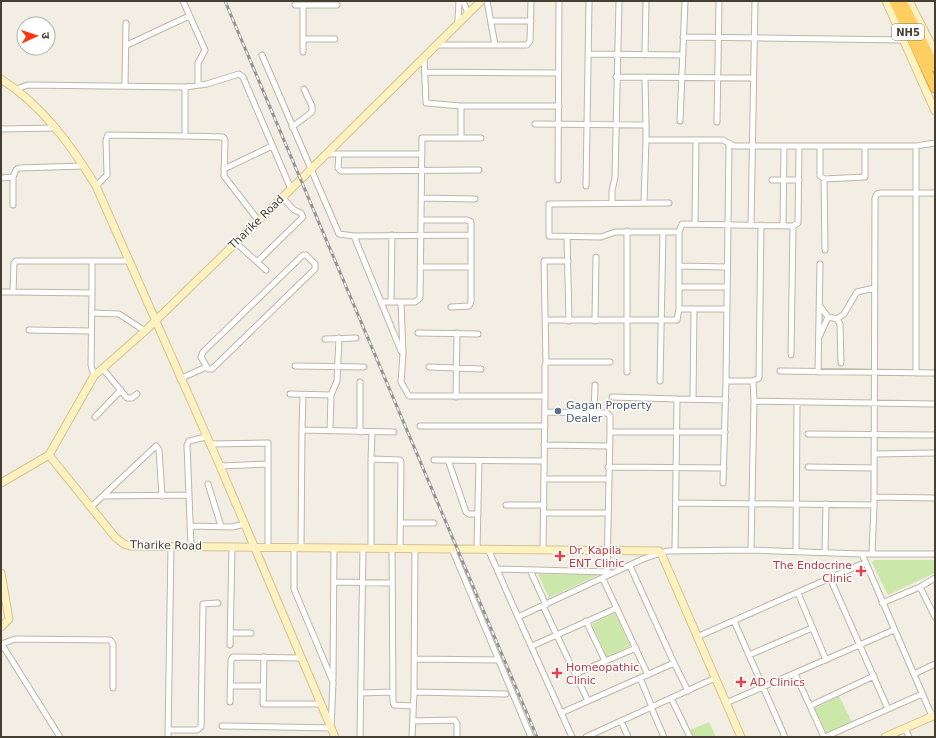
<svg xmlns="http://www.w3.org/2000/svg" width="936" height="738" font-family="'DejaVu Sans','Noto Sans Devanagari',sans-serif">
  <rect width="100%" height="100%" fill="#f2eee3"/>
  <path fill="#cbe8aa" d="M874,560h61v13l-47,22 -16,-32z
    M538,574l60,1 -49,23z
    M615,613l15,33 -23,11 -15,-33z
    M839,696l13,26 -25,12 -13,-25z
    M709,722l7,15h-23l-3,-7z"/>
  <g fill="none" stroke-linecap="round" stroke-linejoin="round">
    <g stroke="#beb6a6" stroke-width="7">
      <path id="street" d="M183,1l22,49 -7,13v22
        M463,1l5,12
        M487,1l8,44
        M295,5h42
        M303,5v47
        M458,21l1,-20
        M491,21h40
        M683,37l220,3
        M303,39h32
        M127,45l62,-29
        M436,45h91l3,-4 1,-40
        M588,54l95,1
        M262,55l77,179 15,2 117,-1
        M645,55l1,-54
        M424,57l2,46 35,3h98
        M424,72l134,1
        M616,77l137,1
        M645,78l1,47
        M125,85l1,-62
        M185,87v49l38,1 2,3 -1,36 34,44
        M16,89l12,-4 157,2 22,-3 32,-10 4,3 48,112
        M461,106v31
        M680,121l5,-120
        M717,122l2,-121
        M535,124l111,1v15h77l11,6h182l19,-3
        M292,127l20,-15v-6l-8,-17
        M1,129l55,-1
        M820,146v30l4,3 41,-2v-31
        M916,146v227
        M326,154h95
        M339,154l-1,14 3,3 138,-1
        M224,169l48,-23
        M13,177v28
        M1,178l12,-1 3,-7 3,-2 65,-2
        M824,179l1,71
        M558,180l1,-179
        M772,180h27
        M96,186l11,-11 -1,-35 2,-5 77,1
        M586,186l3,-185
        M421,198l54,1
        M612,202v-12l3,-12 4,-177
        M644,202l2,-62
        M421,220h46l4,2v80l-2,4 -18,1
        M695,224l1,-84
        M751,225l4,-224
        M783,226l1,-79
        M793,226l5,-3 1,-76
        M663,232h-48l-14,5 -52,-1v-32l120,-1
        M354,236l47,115
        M567,237l2,84
        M235,242l31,28
        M303,255h3l9,9v5l-103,100h-4l-7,-12 2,-5z
        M92,262v31l-79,-1 1,-29 2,-2h113
        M257,262l46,-45 -2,-4 -7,-3 -12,-13
        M679,266l48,1
        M420,267h51
        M679,287h48
        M1,292h12
        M92,293l-1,72 3,11
        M381,302h34l5,-4 2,-160h59
        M391,302l1,-67
        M401,302l2,52 -2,28 8,14h136v-31l2,-3h63
        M820,306l8,11 9,2 7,-5 13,-22 17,-4
        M679,309h48
        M92,313l27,1 26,17
        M837,319l3,5 1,39
        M545,320h132l2,-11v-77l3,-8 111,2 -2,129
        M595,321l1,-64
        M29,330l62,1
        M418,333l60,1
        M820,335l8,-18
        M325,339l31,-1
        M546,363l-2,-102h24
        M295,366l69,1
        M429,367l52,2
        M103,369l24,29h5l5,-4
        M780,371l155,2
        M627,372v-141
        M818,372l2,-108
        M180,379l26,-12
        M660,381l3,-149h16
        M726,381l3,-236
        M753,381l1,20
        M290,394l41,1 -1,36
        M303,395l-1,35 92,2
        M331,395l6,-14 2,-43
        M456,397l1,-64
        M612,397l65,2 -2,152
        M677,399l49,1
        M693,399l1,-90
        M545,412l62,1 3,3v16
        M594,413l1,-28
        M95,417l26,-27
        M420,426h125
        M360,432v-50
        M808,434l126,1
        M209,444l59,-1v105
        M544,445l65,1
        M874,454l61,-1
        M371,460l1,-28
        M434,460l110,1
        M448,460l18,52 3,2h9
        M220,466l48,-2
        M608,467l116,1
        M808,467l66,1
        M544,479h64
        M723,483l3,-102h27l6,-3 2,-153
        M208,484l13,42
        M103,496l86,-1
        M874,497l61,1
        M676,503l198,2
        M506,505h38
        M91,507l65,-61 3,4 3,46
        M544,513h64
        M401,523h33
        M190,526l42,1 13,-3
        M191,546l-4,-101 2,-4 17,-4
        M301,548l1,-118
        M371,548v-86l2,-3 27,1 1,2 -1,86
        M392,548l1,154 1,3 19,1
        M415,548l-1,144 92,2
        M452,549l79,188
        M477,549l2,-87
        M488,549l30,68
        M543,550l2,-154
        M751,550l3,-149 181,3
        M796,552l1,-149
        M825,552l1,-48
        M862,554l70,162
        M872,554l2,-49 1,-307 2,-4 4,-1h54
        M630,566l44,97
        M497,569l112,3
        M530,570l16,35
        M607,572l3,-140h115
        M830,578l58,131
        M935,578l-15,9 15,30
        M603,579l45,96
        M334,582l58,1
        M798,593l28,67
        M882,603l38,-16
        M543,606l45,95 86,-38 14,28
        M586,621l19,40
        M734,621l51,116
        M230,633h21
        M697,637l167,-74
        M1,643l59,94
        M2,644l13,-5 95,1 3,4v44
        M230,645l2,-98
        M532,646l85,-38
        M749,655l63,-27
        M264,657l-1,47h58
        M414,659l85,1
        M575,674l61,-26
        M795,674l15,32
        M914,674l21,-10
        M640,678l12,29
        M333,679l1,-131
        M231,686h32
        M361,693l31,-1
        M671,698l19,39
        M230,702l1,-42 2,-3 68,1
        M726,703l168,-73
        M651,707l13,30
        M561,713l27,-12
        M413,721l42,-1 2,4v13
        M621,721l7,16
        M222,726l109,2 2,-46 -39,-93v-41
        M905,728l4,9
        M168,730h29l4,-3 2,-123 15,-1
        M168,737l3,-191
        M360,737l3,-189
        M412,737l2,-45
        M572,737l-54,-120 125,-58 24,-8 84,-1 111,4h73
        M586,737l129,-59
        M824,737l-14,-31 64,-30
        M825,737l97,-43"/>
    </g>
    <g stroke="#d4c391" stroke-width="9">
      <path id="secondary" d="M886,1l49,110
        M909,1l26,51
        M1,79c41,26 70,66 95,107l124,280 115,271
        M49,455l45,-79 51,-45 143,-139 193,-191
        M1,483l48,-28 66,82 9,7 6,2 529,5 2,2 80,184
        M1,573l8,46 -8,8
        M885,737l50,-22"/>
    </g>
    <g stroke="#e1a32e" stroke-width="11">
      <path id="highway" d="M894,1l41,87
        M902,1l33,66"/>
    </g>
    <use href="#street" stroke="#fff" stroke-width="5"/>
    <use href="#secondary" stroke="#fff1c0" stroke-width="7"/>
    <use href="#highway" stroke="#ffce61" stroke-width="9"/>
    <g stroke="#949494" stroke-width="3">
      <path id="rail" d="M225,1l312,736"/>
    </g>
    <use href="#rail" stroke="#fff" stroke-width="1.5" stroke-dasharray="4.5" stroke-linecap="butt"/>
  </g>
  <circle fill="#5c6f8a" stroke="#fff" stroke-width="1.5" cx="558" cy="411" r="4"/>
  <g fill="#e0444e" stroke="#fff" stroke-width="1.5">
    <path d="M558 550h4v4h4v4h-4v4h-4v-4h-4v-4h4z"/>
    <path d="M859 565h4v4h4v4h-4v4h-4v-4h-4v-4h4z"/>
    <path d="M555 667h4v4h4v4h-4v4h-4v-4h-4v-4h4z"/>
    <path d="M739 676h4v4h4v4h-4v4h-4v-4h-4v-4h4z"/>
  </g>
  <g text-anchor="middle" stroke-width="3" stroke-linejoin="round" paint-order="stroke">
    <rect fill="#fff" stroke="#7c7870" stroke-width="1" x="892" y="24" width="32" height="16" rx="3"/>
    <g font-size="10" font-weight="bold" fill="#443e33">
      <text x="908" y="36">NH5</text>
    </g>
    <g font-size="11" fill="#443e33" stroke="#fff">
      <text transform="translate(256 222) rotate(-44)" y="4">Tharike Road</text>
      <text transform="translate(166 545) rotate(1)" y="4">Tharike Road</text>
    </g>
    <g font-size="11" fill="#4e5e75" stroke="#fff" text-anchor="start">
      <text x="566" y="409">Gagan Property<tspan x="566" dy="13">Dealer</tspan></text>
    </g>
    <g font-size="11" fill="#be3a42" stroke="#fff" text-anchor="start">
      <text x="569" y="554">Dr. Kapila<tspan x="569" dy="13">ENT Clinic</tspan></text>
      <text x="852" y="569" text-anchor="end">The Endocrine<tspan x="852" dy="13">Clinic</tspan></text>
      <text x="566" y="671">Homeopathic<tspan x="566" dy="13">Clinic</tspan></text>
      <text x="750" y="686">AD Clinics</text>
    </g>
  </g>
  <rect width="936" height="738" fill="none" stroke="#443e33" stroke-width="4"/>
  <g transform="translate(36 36) rotate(87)"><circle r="19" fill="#ffffff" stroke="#b4b2ad"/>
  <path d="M0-3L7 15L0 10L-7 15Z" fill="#ff360d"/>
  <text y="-6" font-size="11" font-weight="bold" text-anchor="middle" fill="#443e33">उ</text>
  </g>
</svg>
